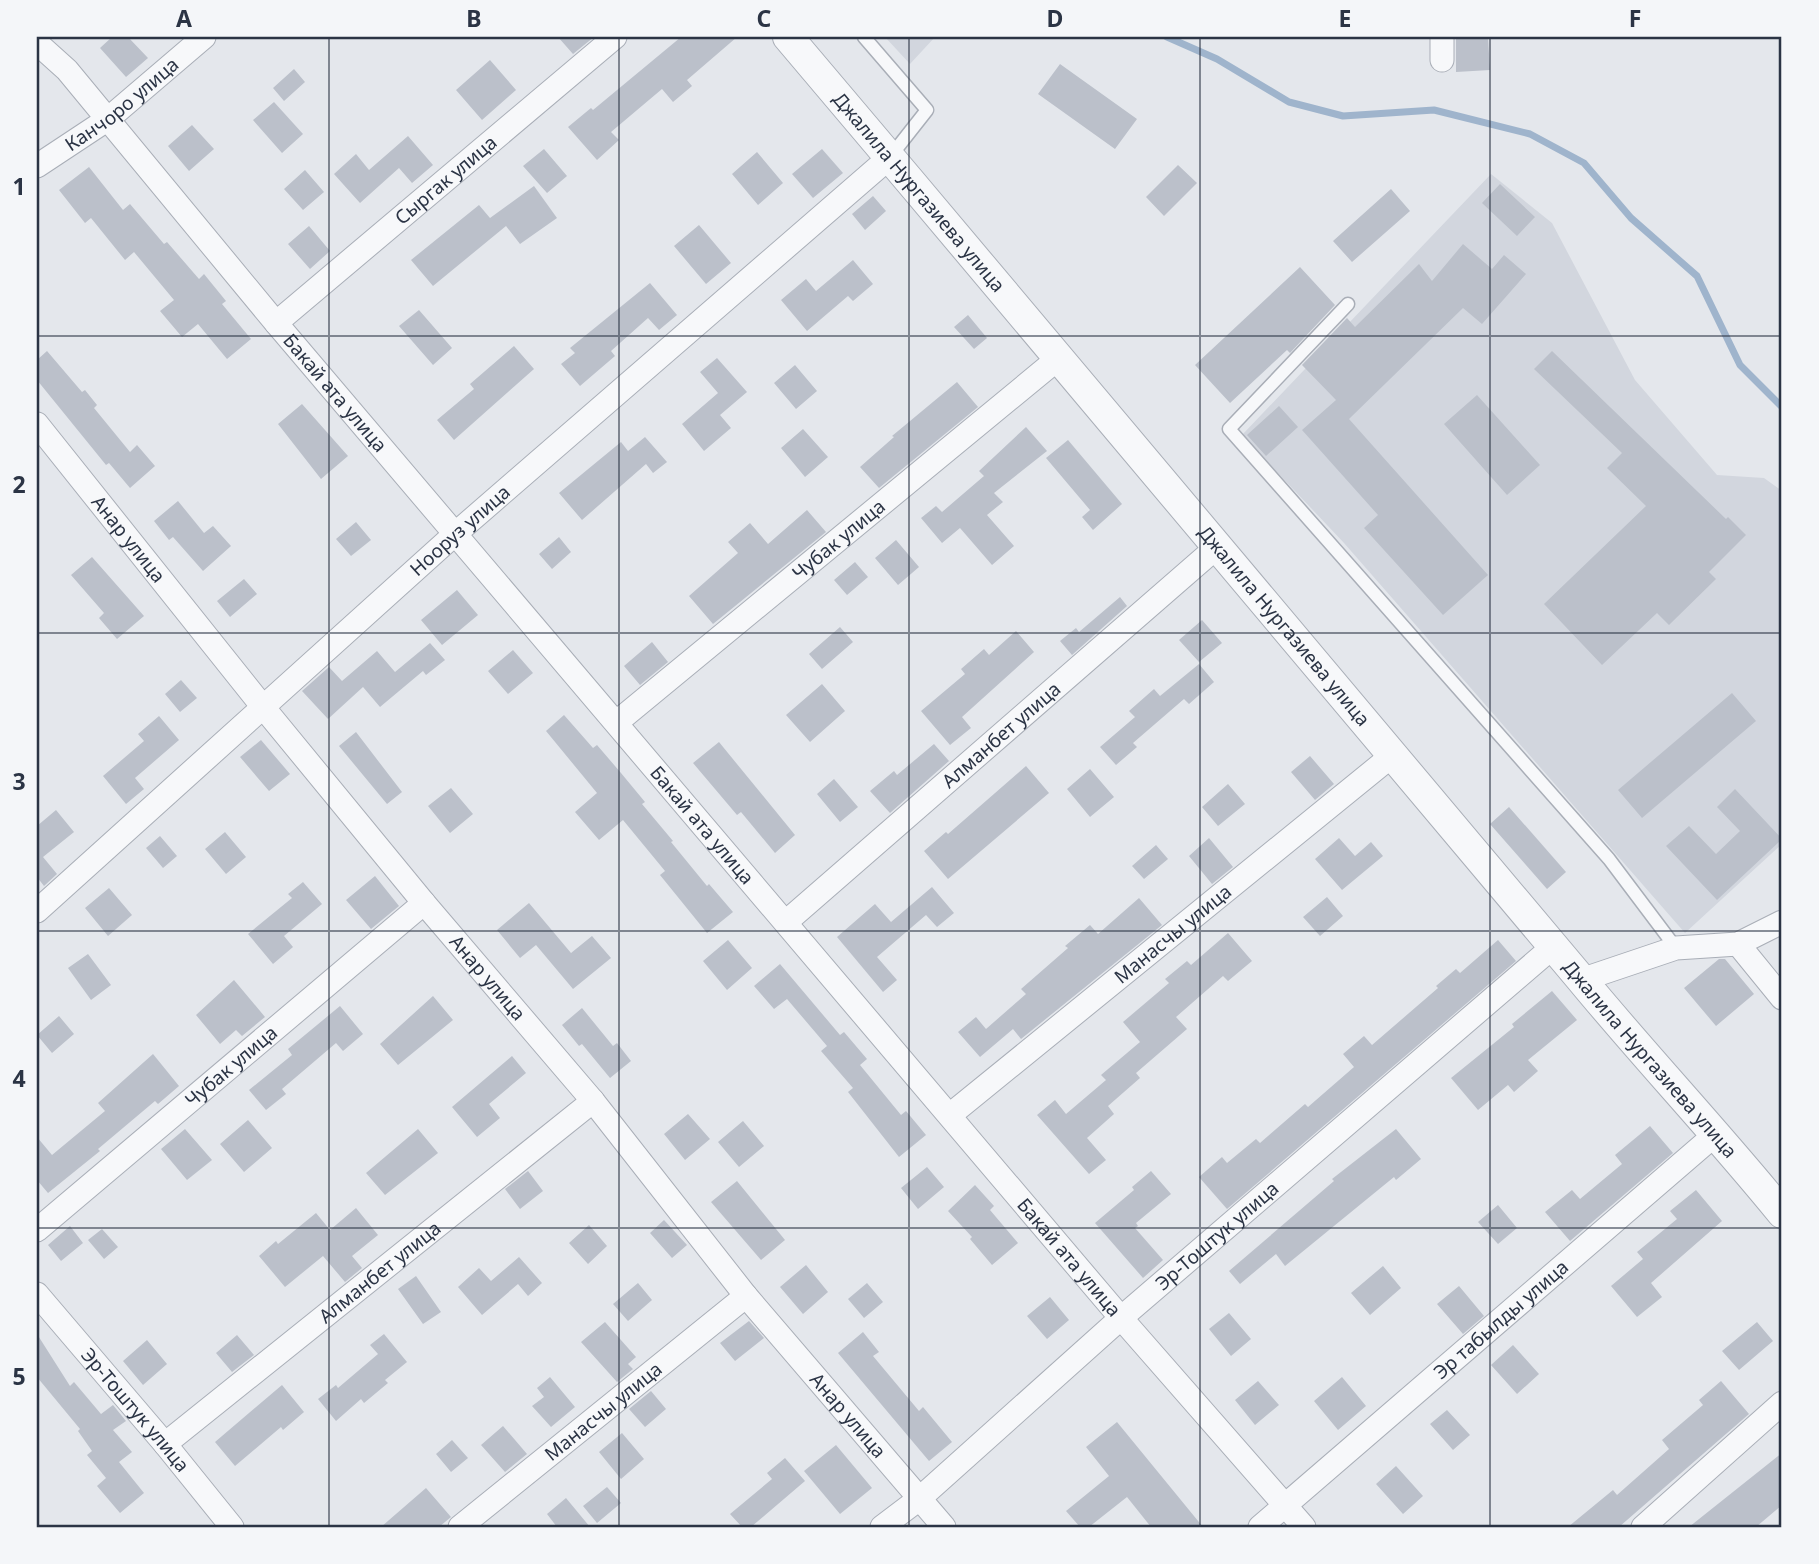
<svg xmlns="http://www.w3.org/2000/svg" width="1819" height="1564" font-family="'Noto Sans',sans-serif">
  <rect width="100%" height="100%" fill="#e4e7ec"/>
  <path fill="#d2d6de" d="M885,37h50l-25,27z
    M1491,174l61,49 83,157 82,95 47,3 18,13v353l-97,89 -341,-390 -102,-108z"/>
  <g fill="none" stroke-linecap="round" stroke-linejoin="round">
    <path stroke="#9fb4cc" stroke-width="7" d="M1167,37l50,22 72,43 54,14 91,-6 96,24 54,29 47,55 66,58 43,89 42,42"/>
  </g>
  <path fill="#bbc0ca" d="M112,37h16l20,21 -22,19 -26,-29z
    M558,37h36l-21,17z
    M681,37h56l-50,43 5,6 -19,16 -11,-13 -51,43 8,8 -22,20 -29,-33 23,-19 2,2z
    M1456,37h32l2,33 -34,2z
    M490,60l26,30 -34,30 -26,-30z
    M1060,64l77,55 -22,30 -77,-55z
    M294,69l11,13 -21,19 -11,-13z
    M274,102l29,32 -21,19 -29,-33z
    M192,125l22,24 -25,22 -21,-25z
    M408,136l25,29 -21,18 -13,-15 -39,35 -26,-29 22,-20 13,16z
    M544,149l23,27 -20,17 -24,-27z
    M822,149l21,24 -30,25 -21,-24z
    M757,152l26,31 -25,22 -26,-31z
    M1178,165l19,18 -33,33 -18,-19z
    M89,167l34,43 7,-6 34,40 3,-2 32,37 5,-5 22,27 -4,3 29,35 -24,20 -29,-35 -16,13 -22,-26 14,-11 -40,-48 -9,8 -34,-42 -6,5 -26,-33z
    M305,170l19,22 -21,18 -19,-21z
    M1500,184l35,33 -18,19 -35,-33z
    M534,186l23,32 -37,26 -14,-18 -73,60 -22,-26 68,-55 11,13z
    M1391,189l19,22 -58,51 -19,-21z
    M873,196l13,15 -21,19 -13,-16z
    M699,225l32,38 -25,21 -32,-38z
    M309,226l21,25 -20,18 -22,-25z
    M1463,244l29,25 12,-14 22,19 -44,50 -19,-16 -114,111 139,156 -45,40 -79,-87 14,-13 -76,-85 34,-30 -34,-35 45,-47 8,9 64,-63 13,17z
    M853,260l20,24 -20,17 -5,-5 -41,35 -26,-31 25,-21 10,12z
    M1300,267l35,38 -45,48 -3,-3 -57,53 -35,-38z
    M650,283l27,32 -18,15 -11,-12 -37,33 4,5 -35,30 -19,-22 14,-11 -5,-5z
    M419,310l33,38 -19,17 -34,-39z
    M968,315l19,23 -13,11 -20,-22z
    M514,346l20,23 -80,71 -17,-20 37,-31 -4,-5z
    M47,351l35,41 3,-2 12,15 -3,3 36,44 7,-7 18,21 -25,22 -21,-25 -3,2 -69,-85v-20z
    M1552,351l174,168 2,-2 18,18 -37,37 7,7 -47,46 -12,-12 -55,52 -58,-61 102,-98 -39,-38 15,-15 -88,-84z
    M717,358l30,34 -27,23 11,13 -27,23 -22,-27 36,-31 -18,-21z
    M795,365l22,26 -21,18 -22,-26z
    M957,382l21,25 -99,81 -19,-21 34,-30 -2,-1z
    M1477,395l63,70 -33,30 -63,-71z
    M302,404l46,52 -27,23 -43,-55z
    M1279,406l19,21 -32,29 -19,-21z
    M1026,427l21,24 -53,42 9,9 -16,13 27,31 -22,19 -32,-37 -18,15 -21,-25 15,-12 6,6 42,-36 -5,-5z
    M803,429l25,28 -23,20 -24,-29z
    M645,437l22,25 -14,11 -7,-9 -64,56 -23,-27 62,-51 7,9z
    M1068,440l54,64 -29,26 -11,-13 8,-7 -44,-52z
    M178,501l26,32 9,-7 18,20 -28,25 -30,-34 -4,3 -15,-19z
    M807,510l19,22 -113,92 -24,-28 49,-43 -10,-11 22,-19 18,21z
    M356,522l15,18 -20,16 -15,-17z
    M559,537l12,15 -19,17 -13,-15z
    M896,540l23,27 -21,18 -23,-27z
    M92,557l52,59 -27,23 -18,-21 5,-5 -33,-38z
    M855,562l13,15 -21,18 -13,-15z
    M244,579l13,15 -27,23 -13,-16z
    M457,590l21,25 -36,30 -21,-25z
    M1120,597l7,9 -55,49 -12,-14 16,-13 3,4z
    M1202,620l20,23 -23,19 -20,-22z
    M840,627l13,15 -31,27 -13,-15z
    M1016,631l18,21 -72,65 9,11 -21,17 -29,-34 44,-37 -4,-5 23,-20 5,6z
    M652,642l16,20 -28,23 -16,-19z
    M430,643l15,17 -19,15 -3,-4 -43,36 -17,-20 -35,32 -26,-28 27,-24 13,14 35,-30 18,21z
    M513,650l20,23 -25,21 -20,-23z
    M1199,664l15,18 -25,22 -5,-5 -51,44 4,4 -21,18 -16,-18 35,-30 -6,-6 25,-22 6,7z
    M181,680l16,18 -17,14 -15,-18z
    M822,684l23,27 -35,31 -24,-27z
    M1732,693l24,28 -114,97 -24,-28z
    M564,715l29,33 4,-3 24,28 24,29 -3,2 31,37 -2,1 36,44 2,-2 24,28 -26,21 -47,-58 5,-4 -42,-51 -24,20 -24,-28 22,-19 -51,-62z
    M159,716l20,24 -44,38 9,11 -18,15 -23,-28 41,-35 -6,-7z
    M356,732l46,60 -15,12 -48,-58z
    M261,740l29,34 -21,17 -29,-34z
    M719,742l76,93 -20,18 -34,-41 -4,3 -44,-52z
    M934,744l15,17 -59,52 -20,-22 24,-20 3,4z
    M1310,756l24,28 -19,16 -24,-28z
    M1026,766l23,27 -101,86 -24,-28 22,-19 2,2z
    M1090,769l24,28 -24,20 -23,-28z
    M834,779l24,28 -18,15 -23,-28z
    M1228,784l17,20 -27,22 -16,-19z
    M451,788l22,26 -23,19 -22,-27z
    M1735,789l47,50 -65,61 -51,-54 23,-20 27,28 24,-23 -23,-24z
    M1509,807l57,65 -19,17 -57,-65z
    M56,810l18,22 -31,25 14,17 -13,12 -7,-9v-51z
    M225,832l21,25 -20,17 -21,-25z
    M160,836l17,20 -14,12 -17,-20z
    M1209,838l24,29 -21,17 -23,-28z
    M1339,838l16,18 16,-14 12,14 -41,34 -27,-31z
    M1156,845l12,14 -24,20 -12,-13z
    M375,876l24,30 -28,23 -25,-29z
    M303,882l19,22 -38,32 9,11 -20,17 -25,-30 44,-36 -4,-4z
    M932,887l22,26 -17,14 -11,-12 -49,42 20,23 -14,12 -46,-55 38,-33 16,18z
    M109,888l23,27 -24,21 -23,-28z
    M1327,897l16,19 -23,20 -17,-19z
    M1139,898l23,27 -141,114 -8,-10 -33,28 -22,-25 18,-15 10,12 40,-35 -5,-5 47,-41 -3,-2 25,-21 8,9z
    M529,903l42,50 21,-17 19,22 -38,31 -37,-44 -16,13 -23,-28z
    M1228,933l24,28 -24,20 -5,-5 -47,41 11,12 -51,44 4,5 -32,28 6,8 -27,24 19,22 -17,14 -52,-59 18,-15 11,14 40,-34 -5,-5 39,-33 -17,-20 46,-39 -4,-4 22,-18 4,4z
    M728,940l24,28 -25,22 -24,-29z
    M1498,940l18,21 -289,248 -28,-32 23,-20 5,6 29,-24 4,4 45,-39 3,3 46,-40 -11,-13 21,-18 8,9 66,-57 -2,-2 20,-17 4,4z
    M88,954l23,31 -20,15 -23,-32z
    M1719,959h6l29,35 -38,32 -32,-38z
    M780,964l60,71 4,-3 23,27 -7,6 41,50 5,-4 20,24 -27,22 -51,-65 5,-4 -32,-37 6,-5 -40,-47 -13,10 -20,-23z
    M234,980l31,37 -23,19 -6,-6 -16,14 -24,-29z
    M1552,991l25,29 -49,40 10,11 -24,21 -6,-7 -30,25 -27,-32 63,-51 -2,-3z
    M433,996l20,24 -55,45 -18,-21z
    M340,1006l23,28 -20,17 -7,-8 -54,46 4,5 -20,16 -17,-20 43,-35 -4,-6z
    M582,1008l31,38 4,-3 14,18 -21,17 -28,-34 -3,2 -17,-21z
    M59,1016l15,18 -22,19 -15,-18z
    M153,1054l26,32 -21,18 -3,-3 -57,48 2,2 -52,42 -11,-13v-43l15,18 53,-44 -7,-8z
    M512,1056l14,17 -37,31 11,14 -23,19 -25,-30z
    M688,1114l22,25 -25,21 -21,-26z
    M248,1120l24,28 -28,24 -24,-28z
    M743,1121l21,25 -25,21 -21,-25z
    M1650,1126l23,27 -103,88 -25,-29 27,-22 8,9 42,-35 -7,-9z
    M185,1129l27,31 -25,20 -26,-31z
    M418,1129l20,24 -53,42 -19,-22z
    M1396,1129l25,30 -25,21 -2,-3 -109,89 -9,-12 -36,30 -11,-13 105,-90 -2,-2z
    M927,1167l17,20 -26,22 -17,-21z
    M528,1171l15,20 -23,18 -15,-20z
    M1151,1171l20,23 -35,29 2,3 -3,2 28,32 -20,18 -48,-55 39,-33 -2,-3z
    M737,1181l48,59 -24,20 -50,-58z
    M975,1185l19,21 -4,4 28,33 -26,22 -22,-26 2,-2 -24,-26z
    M1696,1190l26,31 -71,62 11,14 -25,20 -26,-31 32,-27 -6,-7 40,-33 -7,-8z
    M1498,1205l19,23 -19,16 -20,-22z
    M356,1208l22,27 -26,21 10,12 -17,14 -22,-26 -38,31 -26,-31 17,-15 2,3 38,-31 14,17z
    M664,1220l23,25 -15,13 -22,-25z
    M589,1225l18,21 -19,18 -19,-21z
    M70,1226l13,17 -22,18 -13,-16z
    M102,1229l16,18 -14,12 -16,-19z
    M519,1257l23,26 -14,13 -10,-12 -36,31 -24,-28 21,-19 12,13z
    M806,1265l22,27 -25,22 -23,-27z
    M1383,1266l18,22 -31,27 -19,-22z
    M416,1276l25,36 -18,12 -25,-35z
    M638,1283l14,17 -24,21 -15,-17z
    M867,1283l16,19 -19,16 -16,-19z
    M1459,1286l25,30 -21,18 -26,-30z
    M1050,1297l19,23 -22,19 -20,-23z
    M1229,1313l22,26 -20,17 -22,-27z
    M749,1321l15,17 -29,23 -15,-18z
    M605,1322l31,35 -8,7 5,5 -16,13 -36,-40z
    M1757,1322l16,19 -34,29 -17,-19z
    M863,1332l16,20 -6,4 46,55 4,-4 29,35 -23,19 -91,-108z
    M37,1334l33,52 4,-4 27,32 12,-9 13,16 -13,9 19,22 -13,10 25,31 -24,20 -23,-27 9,-8 -19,-23 5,-4 -14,-20 2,-2 -43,-52z
    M384,1334l23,28 -22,18 3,3 -24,20 -3,-4 -25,22 -18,-22 18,-14 2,3 40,-34 -8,-9z
    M237,1335l17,20 -22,17 -16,-19z
    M147,1340l20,24 -24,21 -20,-24z
    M1513,1345l26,29 -22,20 -26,-29z
    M550,1377l25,30 -24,20 -19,-21 12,-9 -7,-9z
    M1342,1377l24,29 -28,24 -24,-29z
    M1258,1381l21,24 -24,20 -20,-25z
    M1721,1381l28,33 -130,113h-51l45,-37 4,5 52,-46 -7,-9 41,-35 -4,-5z
    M282,1385l22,27 -21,18 -2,-3 -46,39 -20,-24z
    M651,1391l15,18 -21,18 -16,-18z
    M1447,1410l23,25 -17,15 -23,-26z
    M1117,1422l86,105h-52l-24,-30 -38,30h-9l-14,-16 43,-35 -23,-29z
    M503,1426l24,28 -22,18 -24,-27z
    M622,1433l22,26 -23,20 -22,-27z
    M452,1440l16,18 -17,14 -15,-18z
    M836,1445l36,43 -32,26 -36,-43z
    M1782,1453v52l-26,22h-67z
    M785,1458l20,23 -54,46h-9l-12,-13 42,-35 -5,-6z
    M1396,1466l27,30 -20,18 -27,-30z
    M607,1487l14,16 -24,20 -14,-17z
    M426,1488l25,29 -12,10h-58z
    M566,1498l24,29h-33l-10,-13z"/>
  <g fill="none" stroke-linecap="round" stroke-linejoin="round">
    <g stroke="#a9aeb7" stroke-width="15">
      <path id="service" d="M864,37l63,73 -37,47
        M1348,304l-119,125 380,430 67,89"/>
    </g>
    <g stroke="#a9aeb7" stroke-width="25">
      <g id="minor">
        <path d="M1442,37v23"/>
        <path id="s1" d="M37,43l30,27 209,253 845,995 183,209"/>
        <path id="s2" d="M37,166l71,-47 96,-82"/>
        <path id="s3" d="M276,323l339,-286"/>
        <path id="s4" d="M37,424l226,283 161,196 169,198 153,195 198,231"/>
        <path id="s5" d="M617,722l443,-365"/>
        <path id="s6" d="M37,911l418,-377 435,-377"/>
        <path id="s7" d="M786,922l432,-376"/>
        <path d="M1738,944l44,54"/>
        <path d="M1581,980l95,-32 62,-4 44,-22"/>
        <path id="s8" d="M950,1115l444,-361"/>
        <path id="s9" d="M37,1230l387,-327"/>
        <path id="s10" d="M37,1294l128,150 67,83"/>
        <path id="s11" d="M165,1444l428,-343"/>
        <path id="s12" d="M460,1527l286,-231"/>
        <path id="s13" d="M882,1527l37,-28 202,-181 433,-372"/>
        <path id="s14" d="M1260,1527l457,-394"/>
        <path d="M1643,1527l139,-124"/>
      </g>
    </g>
    <g stroke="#a9aeb7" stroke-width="32">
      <g id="tertiary">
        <path id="s15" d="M788,37c265,313 529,627 792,941 66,80 137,155 202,235"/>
      </g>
    </g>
    <use href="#service" stroke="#f7f8fa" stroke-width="12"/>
    <use href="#minor" stroke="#f7f8fa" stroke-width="23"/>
    <use href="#tertiary" stroke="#f7f8fa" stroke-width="30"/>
  </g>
  <path fill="none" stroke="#2b3445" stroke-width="2" stroke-opacity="0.55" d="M329,37v1490M619,37v1490M909,37v1490M1200,37v1490M1490,37v1490M37,336h1745M37,633h1745M37,931h1745M37,1228h1745"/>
  <g text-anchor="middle" stroke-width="5" stroke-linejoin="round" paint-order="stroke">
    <g font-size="19" fill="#2b3445" stroke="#f4f6f9">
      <text dy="7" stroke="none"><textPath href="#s2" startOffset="105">Канчоро улица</textPath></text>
      <text dy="7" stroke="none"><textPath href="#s3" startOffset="222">Сыргак улица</textPath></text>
      <text dy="7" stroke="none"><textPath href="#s15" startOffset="203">Джалила Нургазиева улица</textPath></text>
      <text dy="7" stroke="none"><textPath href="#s1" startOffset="460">Бакай ата улица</textPath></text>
      <text dy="7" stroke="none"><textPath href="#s6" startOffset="569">Нооруз улица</textPath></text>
      <text dy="7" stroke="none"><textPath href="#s4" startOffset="147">Анар улица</textPath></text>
      <text dy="7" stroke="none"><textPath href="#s5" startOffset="287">Чубак улица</textPath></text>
      <text dy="7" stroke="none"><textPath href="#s15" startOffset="770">Джалила Нургазиева улица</textPath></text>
      <text dy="7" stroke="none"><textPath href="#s7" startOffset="285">Алманбет улица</textPath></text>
      <text dy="7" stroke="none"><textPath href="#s1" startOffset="1027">Бакай ата улица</textPath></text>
      <text dy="7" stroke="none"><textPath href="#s8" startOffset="287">Манасчы улица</textPath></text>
      <text dy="7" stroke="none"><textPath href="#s4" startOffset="714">Анар улица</textPath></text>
      <text dy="7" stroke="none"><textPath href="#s15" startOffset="1337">Джалила Нургазиева улица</textPath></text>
      <text dy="7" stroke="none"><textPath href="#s9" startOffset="254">Чубак улица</textPath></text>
      <text dy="7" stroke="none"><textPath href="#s13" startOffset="444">Эр-Тоштук улица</textPath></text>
      <text dy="7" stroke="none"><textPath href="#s1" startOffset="1594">Бакай ата улица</textPath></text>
      <text dy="7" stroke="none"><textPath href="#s11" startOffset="275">Алманбет улица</textPath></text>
      <text dy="7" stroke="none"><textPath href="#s14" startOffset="318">Эр табылды улица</textPath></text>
      <text dy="7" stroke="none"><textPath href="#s10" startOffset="152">Эр-Тоштук улица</textPath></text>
      <text dy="7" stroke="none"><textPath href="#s12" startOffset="184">Манасчы улица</textPath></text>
      <text dy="7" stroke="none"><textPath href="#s4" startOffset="1281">Анар улица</textPath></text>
    </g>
  </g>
  <rect width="1819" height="1564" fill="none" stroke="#f4f6f9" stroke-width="77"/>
  <rect x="38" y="38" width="1742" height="1488" fill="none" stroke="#2b3445" stroke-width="2.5"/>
  <g font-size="23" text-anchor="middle" font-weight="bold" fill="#2b3445">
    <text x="184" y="27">A</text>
    <text x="474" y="27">B</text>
    <text x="764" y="27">C</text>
    <text x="1055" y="27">D</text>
    <text x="1345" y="27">E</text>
    <text x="1635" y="27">F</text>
    <text x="19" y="195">1</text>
    <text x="19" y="493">2</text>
    <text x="19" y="790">3</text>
    <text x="19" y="1087">4</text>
    <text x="19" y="1385">5</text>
  </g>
</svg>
